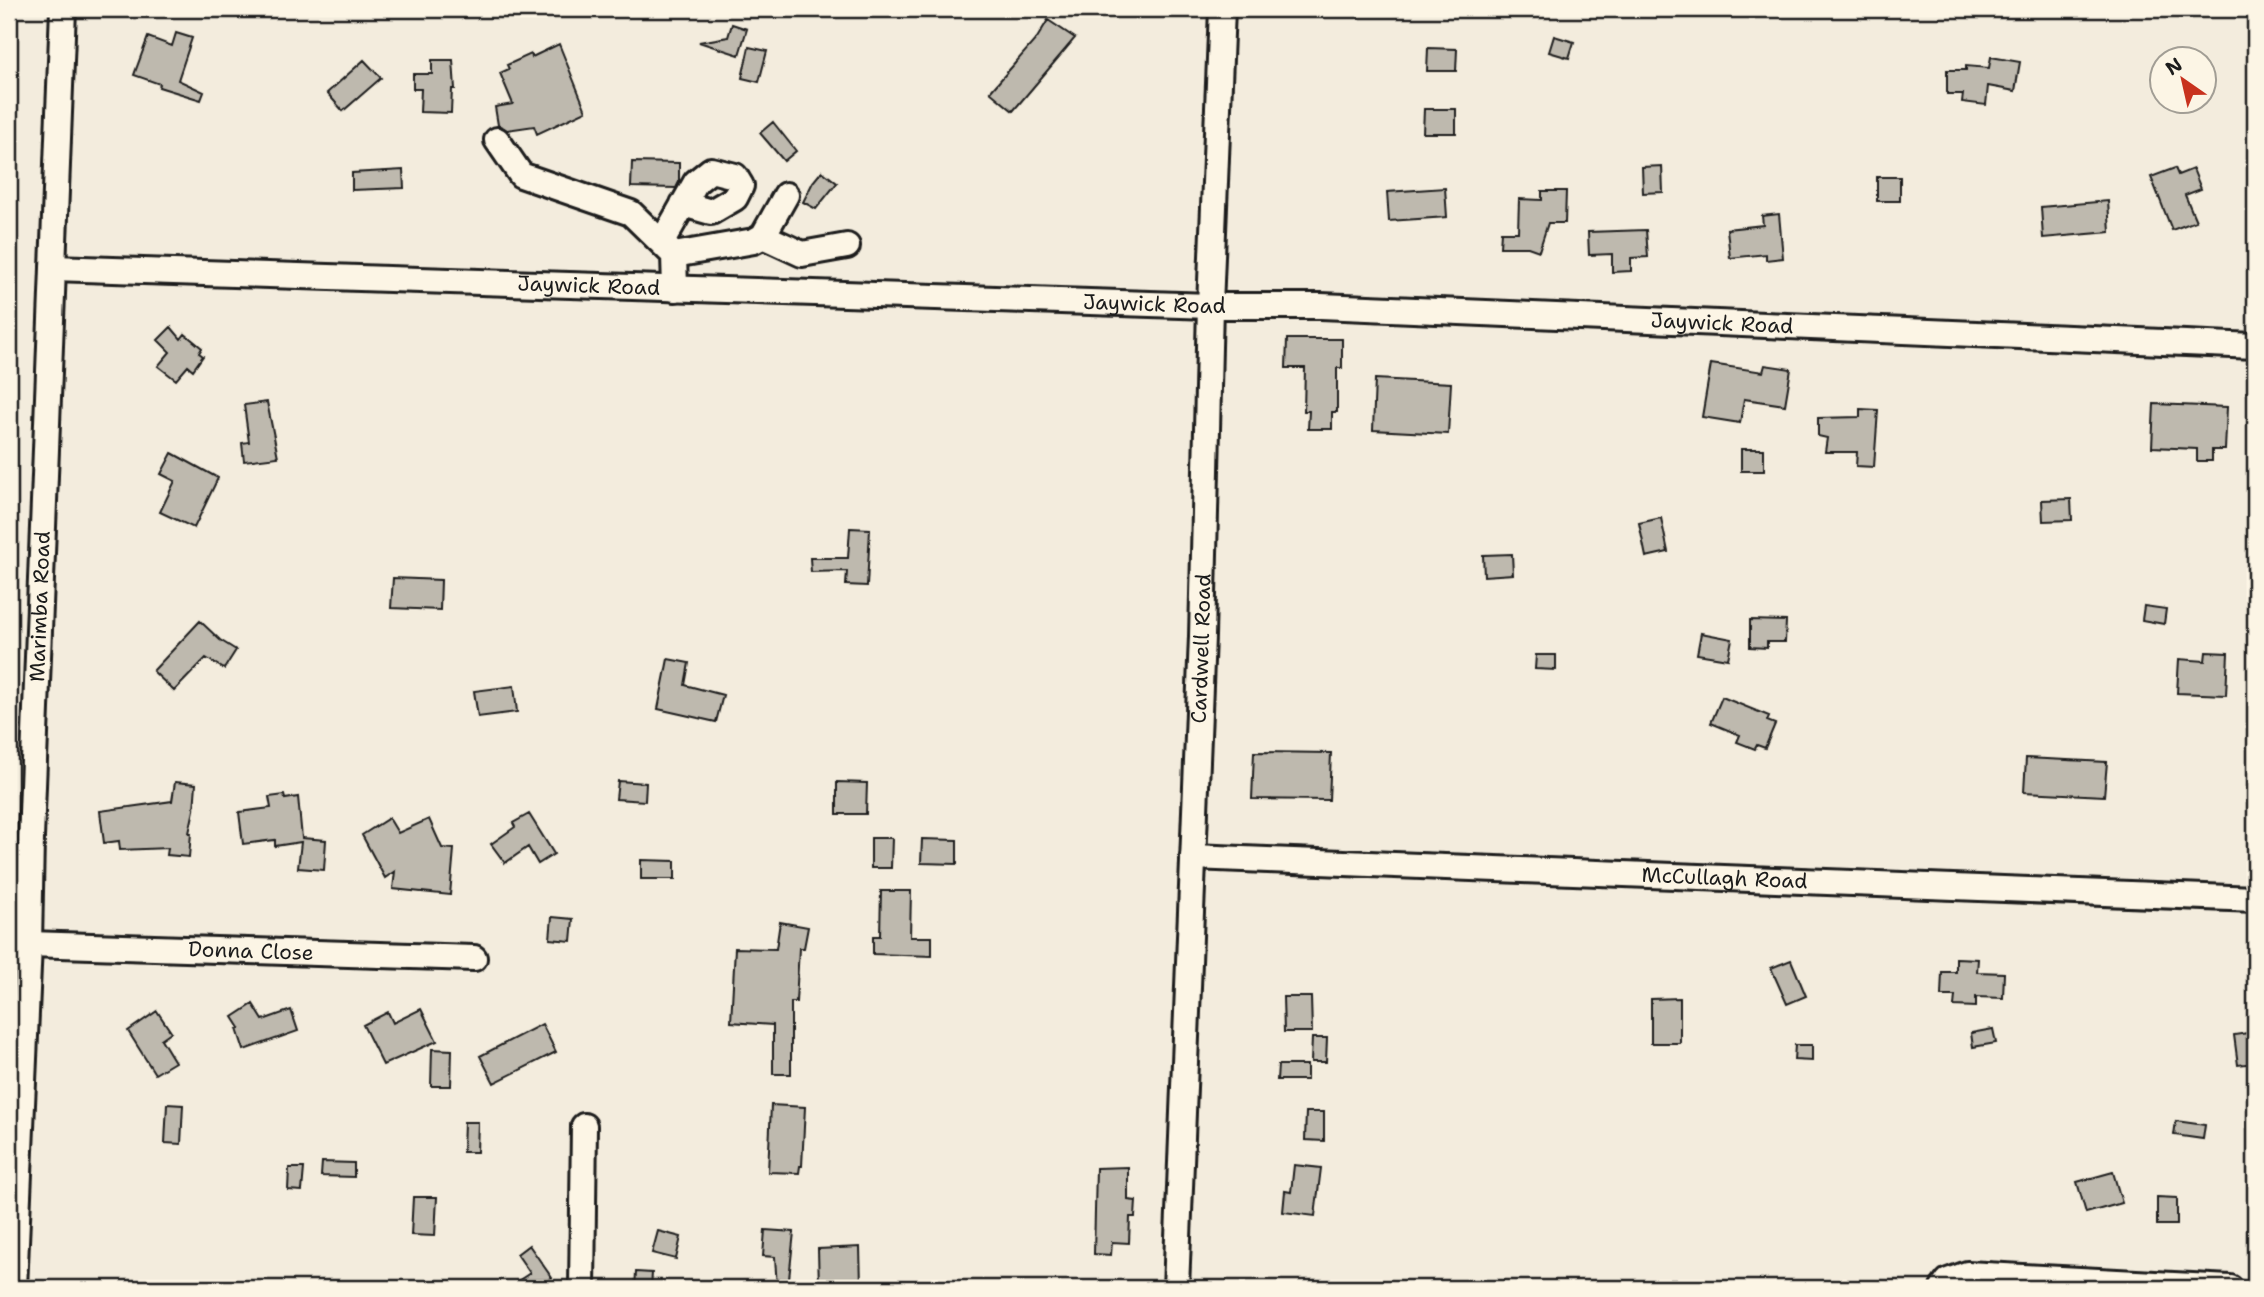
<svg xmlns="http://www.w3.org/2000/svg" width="2264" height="1297" font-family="'Shantell Sans',sans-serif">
  <rect width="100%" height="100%" fill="#f3ecdd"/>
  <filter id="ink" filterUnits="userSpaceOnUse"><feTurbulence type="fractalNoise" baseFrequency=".0143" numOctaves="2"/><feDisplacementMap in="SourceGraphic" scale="14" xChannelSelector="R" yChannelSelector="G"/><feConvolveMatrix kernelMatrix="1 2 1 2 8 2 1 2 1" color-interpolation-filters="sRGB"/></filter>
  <g filter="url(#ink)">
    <path fill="#beb9ae" stroke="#1c1c1c" stroke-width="2" d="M1048,20l27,18 -62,73 -23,-19 47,-54z
      M732,24l15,5 -8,26 -40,-13 29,-5z
      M176,33l16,5 -14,42 26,12 -3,8 -42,-13 1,-3 -26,-9 14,-38 24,9z
      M1554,36l20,6 -5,16 -20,-6z
      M559,44l27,67 -49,23 -3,-8 -27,4 -9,-5 -3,-18 18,-3 -13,-31 9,-4 -2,-4 24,-11 1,3z
      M749,47l18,4 -8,31 -17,-4z
      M1428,48l29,1 -1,22h-29z
      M1991,57l29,5 -5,29 -27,-5 -2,19 -24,-3 1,-8h-16v-24h19v-4l23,2z
      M364,60l17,18 -38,33 -16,-18z
      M432,60h21l2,29h-3l-1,24 -31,-1 1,-23h-8v-15h19z
      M1424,109h32v24h-33z
      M773,122l23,29 -12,10 -24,-28z
      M632,162l47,1v19l-3,6 -45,-1z
      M1662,166l1,26 -20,1 -1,-26z
      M2175,168l3,7 15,-6 8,20 -16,6 11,26 -24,9 -21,-53z
      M403,170l1,18 -52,2v-17z
      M822,171l15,12 -21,26 -13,-7 10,-20z
      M1877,177h23v24h-23z
      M1445,188l2,29 -58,4 -2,-29z
      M1542,191h24l-1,32h-17l-9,28 -11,-4h-28l1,-15h17l1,-33 23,1z
      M2108,201l2,31 -67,6 -2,-31z
      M1779,214l4,44 -17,2v-6l-36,4 -3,-29 36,-4 -1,-9z
      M1646,230l2,27 -17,1v13l-19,1v-18l-23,1 -1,-23z
      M171,327l10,12 4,-5 17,14 -3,5 4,3 -10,14 -5,-4 -12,14 -18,-14 12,-14 -12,-12z
      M1287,339h55v29h-5v44h-5v17h-24l1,-18h-5l1,-43h-19z
      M1711,364l52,8 2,-7 26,4 -6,36 -41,-6 -4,24 -38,-6z
      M1375,379l76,4 -3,51 -75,-4z
      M267,402l11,55 -34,4 -2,-18 7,-1 -5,-37z
      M2154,404l73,3 -2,43h-13v11h-15v-12l-45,-2z
      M1860,409l18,1 -4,57 -18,-1 1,-14h-32l2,-14 -9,-2v-18l42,-1z
      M1741,449h23v22h-23z
      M172,453l46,25 -24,50 -34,-16 15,-31 -14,-7z
      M2071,499l1,21 -29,1 -1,-21z
      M1661,518l7,34 -22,5 -7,-34z
      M850,528l20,1 -3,57 -21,-1 1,-14 -36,1 -1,-14h38z
      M1512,554l1,20 -29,2 -1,-21z
      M393,578l48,2 -1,30 -49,-2z
      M2144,606l22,3 -2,15 -22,-4z
      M1750,620l36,1 -1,21h-18v6l-17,-1z
      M200,621l20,19 16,10 -12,19 -18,-11 -32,33 -21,-20z
      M1701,633l31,6 -4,20 -31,-5z
      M2206,652l22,1 -2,42 -49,-2 2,-34 26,2z
      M1536,655h20v15l-21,-1z
      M668,659l21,4 -4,22 38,10 -7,27 -58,-13z
      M514,686l3,26 -39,5 -4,-26z
      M1722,697l47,19 -2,5 8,3 -10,24 -8,-3 -2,4 -18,-7 3,-7 -29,-12z
      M1254,752l77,1 -2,47 -77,-1z
      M2026,758l81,4 -3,34 -80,-4z
      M618,781l28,2 -1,18 -29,-2z
      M175,782l21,2 -2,26 -5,23h2l-2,24 -22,-2 1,-7 -48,2 -1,-9 -15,2 -4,-32 72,-10z
      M837,782l30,1 -1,31h-29z
      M284,795l1,4 13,-2 4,41 24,2 -2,30 -26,-2 3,-26 -26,4v-6l-32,4 -4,-32 32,-4 -2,-11z
      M529,814l25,40 -16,10 -10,-17 -23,16 -14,-19 24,-17 -2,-4z
      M389,818l9,15 31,-14 13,29 12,1 -4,46 -57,-6 2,-18 -10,7 -23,-43z
      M871,838h21l-1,30h-20z
      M922,839l35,1v24l-36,-1z
      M641,860l34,1v18h-34z
      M881,891h30l-1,46h22v19l-59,-2v-18h7z
      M552,917l21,2 -2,22 -21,-2z
      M780,922l28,5 -4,21h-5l-3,54h-5v72h-18v-49l-42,-3 4,-74 41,1z
      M1956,958l22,1 -1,13 27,1 -1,25 -27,-1v10l-22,-1 1,-10h-14l1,-24h14z
      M1791,960l15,36 -19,8 -16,-36z
      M1283,997h28l1,35h-28z
      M1680,998v45h-29v-44z
      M253,1004l10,16 28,-10 7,21 -54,19 -7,-21 3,-1 -7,-11z
      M421,1009l16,32 -54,24 -20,-40 25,-13 5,11z
      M157,1011l14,21 -10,7 14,23 -20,12 -27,-43z
      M542,1024l14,28 -62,31 -14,-27z
      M1993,1029l3,14 -23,4 -2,-14z
      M2255,1032v31l-17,2 -4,-30z
      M1312,1038h15l-1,24h-15z
      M1795,1045h17v16l-18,-1z
      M432,1049l20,1 -1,36h-20z
      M1278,1065h29v15h-30z
      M167,1104l16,1 -2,39 -16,-1z
      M771,1105l34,2 -3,59h-2l-1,7 -31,-1z
      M1306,1112h18v29l-19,-1z
      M2176,1121l29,4 -2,14 -29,-4z
      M464,1122h14l-1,30h-14z
      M322,1162l32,1v14l-33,-1z
      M1294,1165l27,3 -6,48 -32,-4 2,-21 6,1z
      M1128,1167v33l8,1 -1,16h-5l-1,26 -17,-1 -1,13 -17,-1 2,-86z
      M289,1168h15l-2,23 -14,-1z
      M2113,1172l9,31 -36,10 -9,-31z
      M413,1197h24l-2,39 -24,-1z
      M2157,1197l20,1v27h-20z
      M765,1230l29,2 -6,56h-11l-2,-31 -12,-1z
      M658,1231l23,6 -5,22 -24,-6z
      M529,1245l23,33 -5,3 5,7h-45l23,-15 -13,-19z
      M860,1247l1,38 -42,2 -1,-38z
      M636,1272l16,1 -1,15h-16z"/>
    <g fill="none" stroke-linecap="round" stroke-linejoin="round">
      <g stroke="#1c1c1c" stroke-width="30">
        <g id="minor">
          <path d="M497,140l24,35 110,38 43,42 1,34"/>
          <path d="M763,236l39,18 45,-8"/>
          <path d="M662,242l34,-60 15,-12 24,6 6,10 -6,12 -24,14 -28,-8"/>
          <path d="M674,255l80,-14 9,-5 23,-41"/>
          <path id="s1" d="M53,268l1157,38h111l934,40"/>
          <path id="s2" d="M1193,857l1062,42"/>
          <path id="s3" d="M29,944l445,14"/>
          <path id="s4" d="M14,1288l15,-344 2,-106 32,-829"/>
          <path d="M582,1288l2,-162"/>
          <path id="s5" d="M1176,1288l26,-652 8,-330 12,-297"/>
          <path d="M1943,1288l5,-7 19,-7 263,14"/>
        </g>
      </g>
      <use href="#minor" stroke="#fcf5e5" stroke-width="24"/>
    </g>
  </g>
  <g text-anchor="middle" stroke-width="5" stroke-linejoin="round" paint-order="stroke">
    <g font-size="21" fill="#1c1c1c" stroke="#fcf5e5">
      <text dy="7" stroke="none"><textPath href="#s1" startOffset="536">Jaywick Road</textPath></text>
      <text dy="7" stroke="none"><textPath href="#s1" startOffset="1102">Jaywick Road</textPath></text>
      <text dy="7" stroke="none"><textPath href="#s1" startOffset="1670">Jaywick Road</textPath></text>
      <text dy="7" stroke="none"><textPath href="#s4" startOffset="682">Marimba Road</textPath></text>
      <text dy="7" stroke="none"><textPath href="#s5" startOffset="640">Cardwell Road</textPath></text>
      <text dy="7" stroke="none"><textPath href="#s2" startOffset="532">McCullagh Road</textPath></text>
      <text dy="7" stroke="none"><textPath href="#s3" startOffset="222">Donna Close</textPath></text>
    </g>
  </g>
  <rect width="2264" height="1297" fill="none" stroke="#fcf5e5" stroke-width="35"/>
  <rect x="18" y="18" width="2229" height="1262" fill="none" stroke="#1c1c1c" stroke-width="2.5" filter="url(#ink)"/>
  <g transform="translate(2183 80) rotate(326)"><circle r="33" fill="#fcf5e5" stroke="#a29e95" stroke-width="2"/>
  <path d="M0-5L12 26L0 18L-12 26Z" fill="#c8321e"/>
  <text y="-10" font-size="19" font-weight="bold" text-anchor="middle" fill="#1c1c1c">N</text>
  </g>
</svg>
